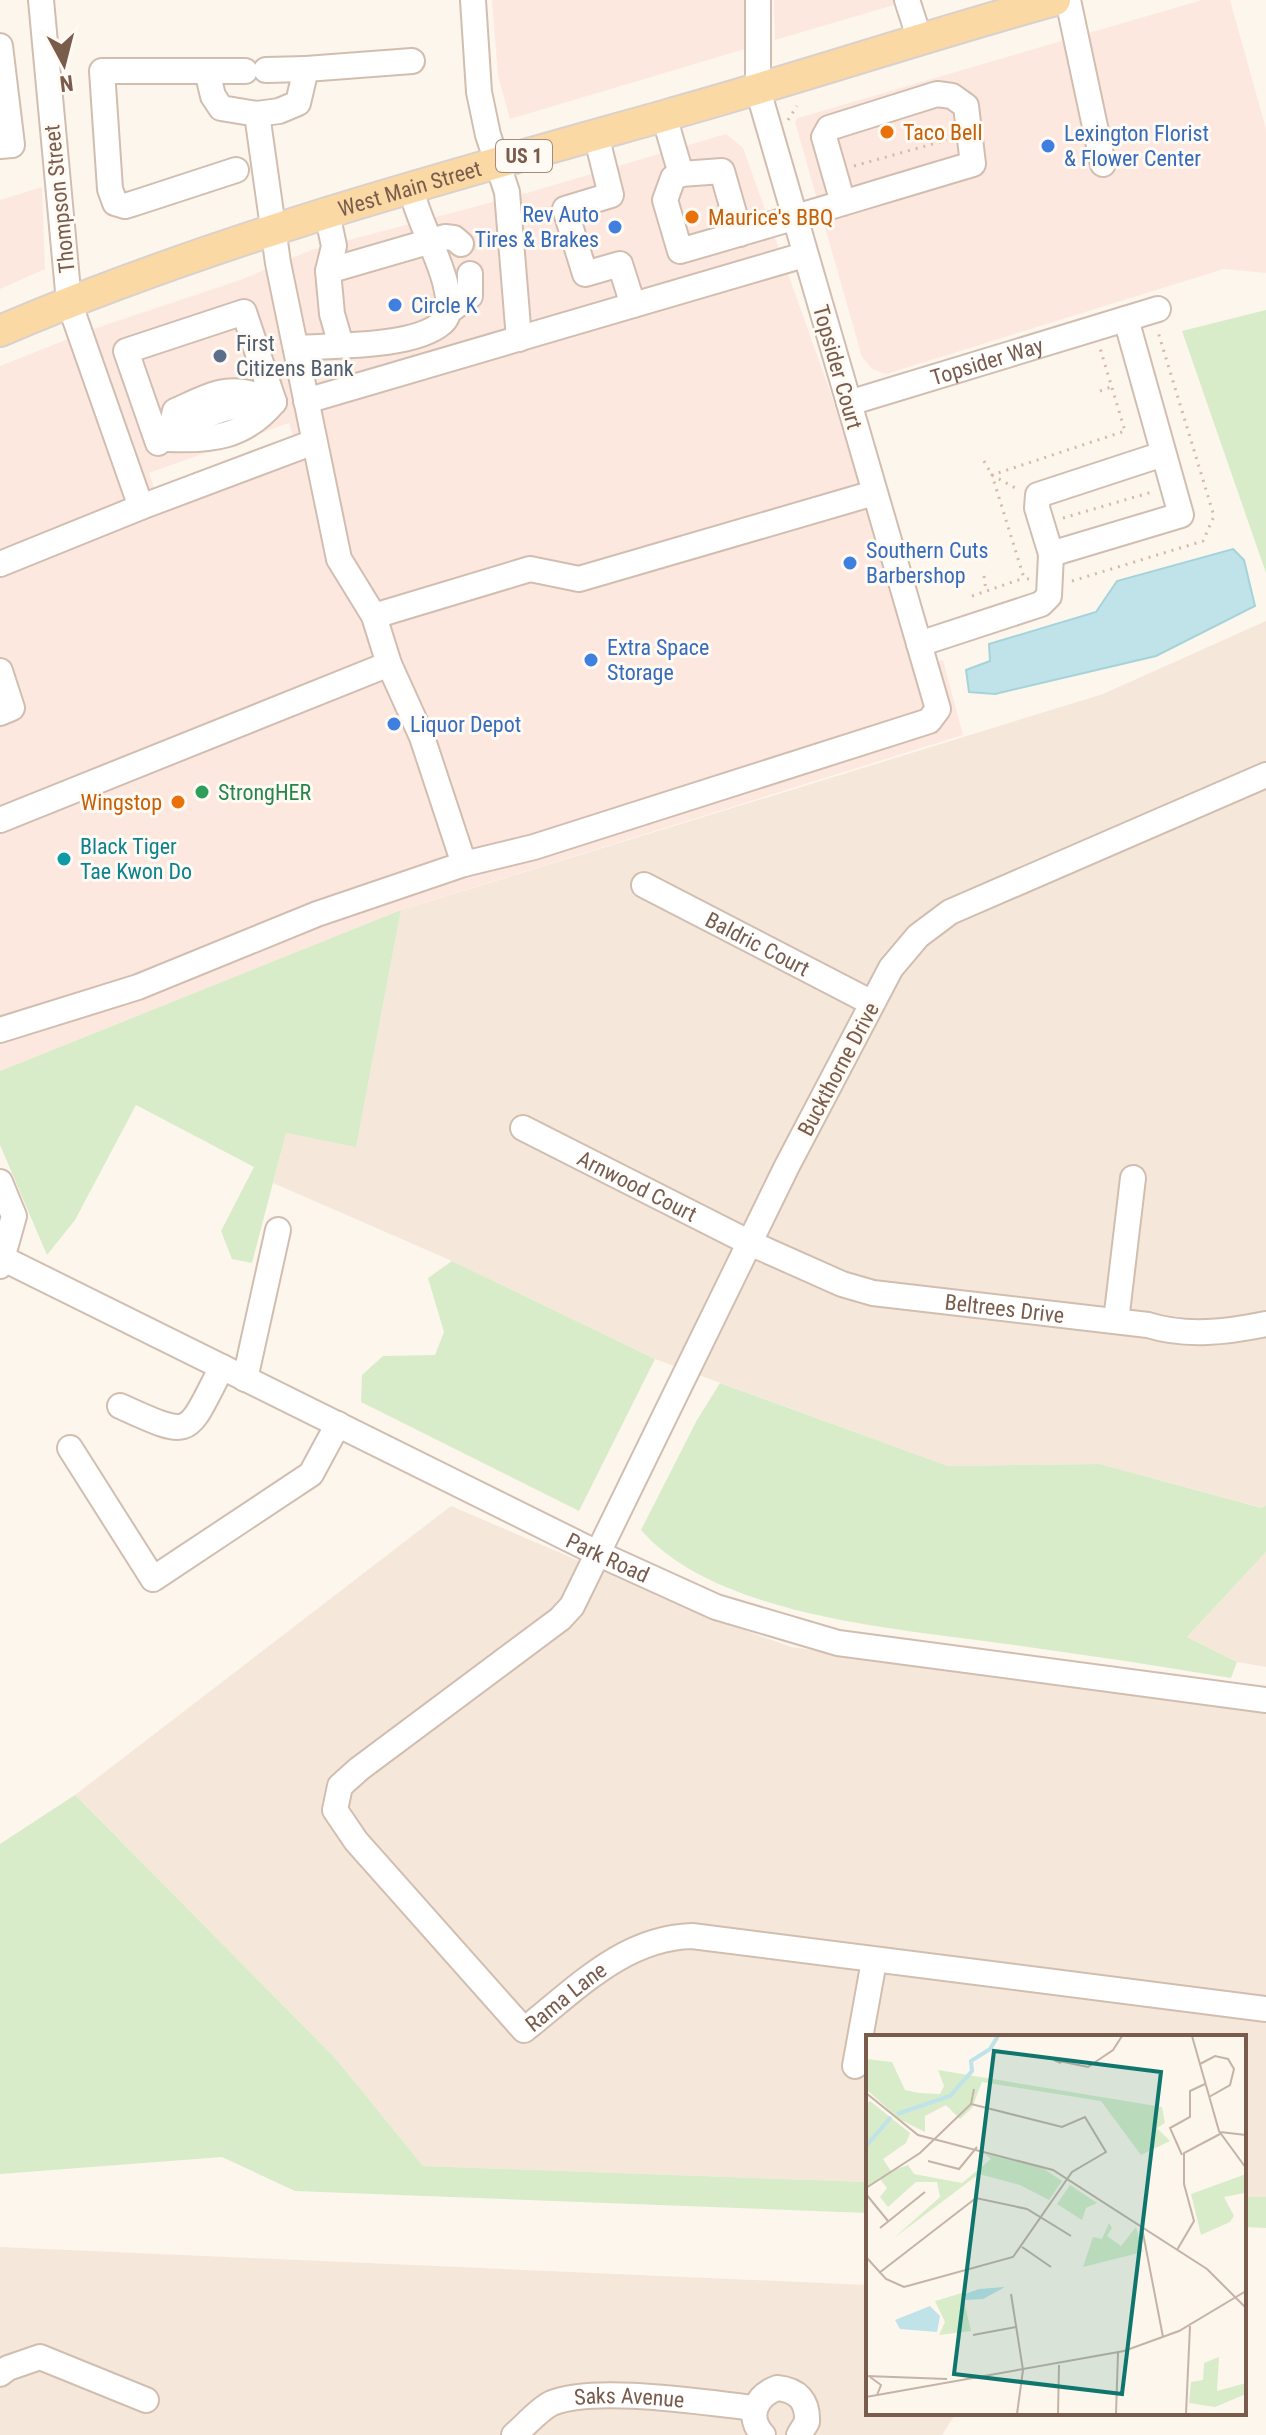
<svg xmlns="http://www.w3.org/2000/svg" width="1266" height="2435" font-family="'Roboto Condensed',sans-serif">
  <rect width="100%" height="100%" fill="#fdf6ec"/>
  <path fill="#f5e8da" d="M1266,621v884l-3,3 -163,-44 -152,2 -293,-107 -203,-98 -179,-78 13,-50 70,13 45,-236 702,-216z
    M451,1506l271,116 69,25 475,67v483h-22v-160h-376v145l-445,-16 -87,-107 -261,-264z
    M1266,1552v115l-29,-5 -50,-25z
    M0,2247l868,38v128h88l-14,22h-942z"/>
  <path fill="#fde8e0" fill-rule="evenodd" d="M492,0h255l-2,49 -235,70 -12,-43z
    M774,0h137l-136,40z
    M1202,0h28l36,129v144l-42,-4 -338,105 -14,-5 -10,-12 -67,-235 3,-4z
    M726,134l17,14 88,246 85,273 27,-7 20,75 -562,175 -401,161v-705l96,-38 147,-49 68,-29 216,-57zM289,423l11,36 -138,51 -13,-37z
    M42,187l3,82 -45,20v-89z"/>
  <path fill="#d8ecc9" d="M1266,310v263l-84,-242z
    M401,910l-45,237 -70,-14 -34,130 -20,-4 -11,-28 33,-64 -118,-62 -61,115 -28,35 -47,-110v-74z
    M452,1261l203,98 -76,152 -218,-109 1,-27 21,-19 52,-1 9,-23 -16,-54z
    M720,1383l228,83 152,-2 162,44 4,-3v47l-79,85 50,25 -6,16c-72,-12 -145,-23 -217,-33 -110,-16 -296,-27 -373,-115l56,-110z
    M75,1795l261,264 87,107 445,16v31l-573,-22 -73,-34 -222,17v-330z
    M1244,2197h22v31l-22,-1z"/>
  <path fill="#bfe3e8" stroke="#a5d3da" stroke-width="2" d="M1233,549l11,11 11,46 -99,50 -161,38 -26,-2 -3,-22 24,-9 -1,-17 107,-32 21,-31z"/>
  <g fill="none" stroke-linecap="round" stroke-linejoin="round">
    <g stroke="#d1beb0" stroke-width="28">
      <g id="minor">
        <path d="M473,0l6,92 9,43 19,57 12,147"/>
        <path d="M907,0l13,40"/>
        <path d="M1068,0l35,164"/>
        <path d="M0,46l12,99 -12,1"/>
        <path d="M266,70l40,-1"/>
        <path d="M207,71h38"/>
        <path d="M257,114l22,-3 19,-8 8,-34 106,-8"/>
        <path d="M664,116l17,58"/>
        <path d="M596,135l15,60 -46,14 20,65 35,-10 13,41"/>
        <path d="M236,170l-98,32 -13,4 -10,-3 -5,-14 -8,-118h105l6,25 8,12 36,6 21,149 61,296 35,57 15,48 33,73 42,127"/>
        <path d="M327,213l7,33 -6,25 4,43 9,31"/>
        <path d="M740,234l-18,-63 -41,3 -8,4 -8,22 15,51c98,-28 195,-58 293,-87l-7,-58 -14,-10 -15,-2 -108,34 -5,9 19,66"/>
        <path d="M328,271l117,-34 9,1 7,6"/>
        <path d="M449,311l21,-15v-22"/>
        <path d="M1126,319l55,196 -130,39 -14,-46 1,-13 125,-41"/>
        <path d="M296,348c37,-3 117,0 146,-25 11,-9 6,-28 3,-41 -9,-33 -26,-60 -34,-93"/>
        <path d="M306,401l498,-146"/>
        <path id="s1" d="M849,403l309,-94"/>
        <path d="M168,439l7,-28c40,-18 56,-29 99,-9"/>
        <path d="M168,439c44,2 77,-2 106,-37"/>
        <path d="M168,439c25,-23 63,-35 96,-37"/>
        <path d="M158,443l-32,-92 118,-39 30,90"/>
        <path d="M141,507l173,-65"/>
        <path d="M0,564l141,-57 -72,-205 -28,-302"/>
        <path d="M374,616l156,-47 49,10 295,-86"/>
        <path d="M919,644l122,-40 8,-8 2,-42"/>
        <path d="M0,671l12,37 -12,5"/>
        <path id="s2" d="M1266,775l-316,137 -32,24 -27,32 -104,198 -215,440 -12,13 -201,150 -19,17 -5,24 21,31 168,189c51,-40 99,-92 168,-94l574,73"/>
        <path d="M0,820l389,-156"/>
        <path id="s3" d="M644,885l228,118"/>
        <path d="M0,1030l138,-43 179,-73 147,-50 70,-17 395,-126 9,-12 -180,-619v-90"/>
        <path id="s4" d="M523,1128l227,115 92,41 31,9 275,32c38,12 80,7 118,-1"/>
        <path d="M0,1182l14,34 -14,50"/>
        <path id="s5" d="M0,1257l597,296 119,54 122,36 428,57"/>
        <path d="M1116,1321l17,-143"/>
        <path d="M245,1379l33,-149"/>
        <path d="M120,1406c74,33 65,32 102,-39"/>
        <path d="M70,1448l83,131 158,-105 27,-50"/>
        <path d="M855,2066l19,-105"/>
        <path d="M0,2374l8,-6 32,-11 106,43"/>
        <path id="s6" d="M514,2435c11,-9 25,-26 38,-32 43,-18 155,0 203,5"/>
        <path d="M763,2435c-17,-18 -7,-39 14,-47 21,2 31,13 30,34l-8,13"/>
      </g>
    </g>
    <g stroke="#dad1cd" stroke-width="34">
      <g id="major">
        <path id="s7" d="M0,331c215,-92 442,-153 667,-216 130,-36 258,-79 388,-115"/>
      </g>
    </g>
    <path stroke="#d9b8a5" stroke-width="3" stroke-dasharray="2 6" stroke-linecap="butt" d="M788,120l9,-14
      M854,166l93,-26
      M1100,391l11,-4
      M984,461l8,14 25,14
      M1063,518l89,-26
      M984,576l2,15
      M1029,579l-5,-1 -32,-103 133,-44 -25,-83
      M1072,581l131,-40 11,-25 -56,-184
      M972,596l52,-18"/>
    <use href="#minor" stroke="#fff" stroke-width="24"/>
    <use href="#major" stroke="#fbd9a5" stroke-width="30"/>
  </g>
  <g fill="#e8710a" stroke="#fffaf3" stroke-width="3">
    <circle cx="887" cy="132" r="8"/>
    <circle cx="692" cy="217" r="8"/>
    <circle cx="178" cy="802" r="8"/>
  </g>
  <g fill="#3f7fe0" stroke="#fffaf3" stroke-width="3">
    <circle cx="1048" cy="146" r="8"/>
    <circle cx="615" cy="227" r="8"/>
    <circle cx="395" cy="305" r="8"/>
    <circle cx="850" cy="563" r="8"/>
    <circle cx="591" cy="660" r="8"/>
    <circle cx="394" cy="724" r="8"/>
  </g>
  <circle fill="#5c6f8a" stroke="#fffaf3" stroke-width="3" cx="220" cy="356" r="8"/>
  <circle fill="#2e9e5b" stroke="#fffaf3" stroke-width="3" cx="202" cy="792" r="8"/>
  <circle fill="#0f9aa8" stroke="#fffaf3" stroke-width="3" cx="64" cy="859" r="8"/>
  <g text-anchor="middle" stroke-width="6" stroke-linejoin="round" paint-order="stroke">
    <rect fill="#fffaf3" stroke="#a28b7f" stroke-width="2" x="496" y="140" width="56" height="32" rx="6"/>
    <g font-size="20" font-weight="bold" fill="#7a5c4d">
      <text x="524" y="163">US 1</text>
    </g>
    <g font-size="22" fill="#c56008" stroke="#fffaf3" text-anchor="start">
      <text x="903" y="140">Taco Bell</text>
      <text x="708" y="225">Maurice's BBQ</text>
      <text x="162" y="810" text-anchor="end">Wingstop</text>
    </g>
    <g font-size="22" fill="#366cbe" stroke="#fffaf3" text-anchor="start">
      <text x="1064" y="141">Lexington Florist<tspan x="1064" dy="25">&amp; Flower Center</tspan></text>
      <text x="599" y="222" text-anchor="end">Rev Auto<tspan x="599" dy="25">Tires &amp; Brakes</tspan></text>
      <text x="411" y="313">Circle K</text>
      <text x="866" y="558">Southern Cuts<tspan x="866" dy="25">Barbershop</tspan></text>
      <text x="607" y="655">Extra Space<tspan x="607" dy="25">Storage</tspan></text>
      <text x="410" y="732">Liquor Depot</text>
    </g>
    <g font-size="22" fill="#7a5c4d" stroke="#fffaf3">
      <text dy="8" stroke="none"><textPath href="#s7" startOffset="434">West Main Street</textPath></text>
      <text transform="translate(59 199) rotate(-96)" y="8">Thompson Street</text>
      <text dy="8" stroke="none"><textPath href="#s1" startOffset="144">Topsider Way</textPath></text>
      <text transform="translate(838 367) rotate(74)" y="8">Topsider Court</text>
      <text dy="8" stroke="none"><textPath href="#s3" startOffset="128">Baldric Court</textPath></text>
      <text transform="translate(838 1069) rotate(-62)" y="8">Buckthorne Drive</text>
      <text dy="8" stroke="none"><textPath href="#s4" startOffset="128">Arnwood Court</textPath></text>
      <text dy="8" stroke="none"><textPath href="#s4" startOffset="520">Beltrees Drive</textPath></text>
      <text dy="8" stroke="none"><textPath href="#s5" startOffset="678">Park Road</textPath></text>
      <text dy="8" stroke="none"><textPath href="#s2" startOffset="1802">Rama Lane</textPath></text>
      <text dy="8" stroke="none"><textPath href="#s6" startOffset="128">Saks Avenue</textPath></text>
    </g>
    <g font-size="22" fill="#4e5e75" stroke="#fffaf3" text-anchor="start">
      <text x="236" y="351">First<tspan x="236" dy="25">Citizens Bank</tspan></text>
    </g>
    <g font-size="22" fill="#27864d" stroke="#fffaf3" text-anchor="start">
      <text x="218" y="800">StrongHER</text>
    </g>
    <g font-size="22" fill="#0d838f" stroke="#fffaf3" text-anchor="start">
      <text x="80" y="854">Black Tiger<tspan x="80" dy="25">Tae Kwon Do</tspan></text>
    </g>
  </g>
  <g transform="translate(866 2035)">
    <rect width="380" height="380" fill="#fdf6ec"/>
    <path d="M0,24l26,3 13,28 14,3 21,1 4,-8 -6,-16 224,37 3,16 -8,5 13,13 -29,14 -40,-54 -119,-19 -10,26 -12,11 -14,-14 -21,11v16l-26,-13 -33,-30zM4,66l40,32 -4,10 -23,16 8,12 17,-6 6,9 48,9 29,-24 -6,-5 56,13 21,14 -13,19 -29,-15 -41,-11 -85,64 46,-41 -3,-15h-21l-28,25 -8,-10 7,-9 -7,-9 -14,9v-84zM380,139l-1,19 -21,4 10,19 -4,6 -29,13 -10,-41zM204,150l27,18 -11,5 -4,12 -25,-16zM243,188l3,5 -5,8 14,10 15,-19 7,25 -60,15 10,-30 9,2zM96,258l9,38 -32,4 6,-13 -10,-21zM353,322l-2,34 29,-8v11l-31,13 -26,-4 2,-21 12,-2 1,-17z" fill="#d8ecc9"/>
    <path d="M139,252l-22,12 -17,1 -1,-6 14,-5zM64,271l10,10 -3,16 -37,-3 -5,-9z" fill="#bfe3e8"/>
    <path fill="none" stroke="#bfe3e8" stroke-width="4" d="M31,79l53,-18 22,-25 -1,-10 19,-12 8,-13M0,111l25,-29"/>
    <path fill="none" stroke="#c5b3a7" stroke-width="2" d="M326,1l27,95 27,37M195,28l-7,-3 34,7 25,-17 9,-14M334,29l15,-8 13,3 6,10 -4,16 -21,12M0,58l52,42 135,35 154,99 39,39M354,97l26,3M316,120l-12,-27 20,-11v-26l15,-7M62,126l31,8 18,-22M0,153l54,-35 51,-49 3,-15M0,159l22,27M14,193l45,-36M276,193l21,109M156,212l29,20M311,215l17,-29 -10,-37v-31l36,-19M0,222l20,22 18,8 109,-30 59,-85 34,-20 -21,-35 -23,10 -91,-23M13,238l97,-75 51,11 44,27M145,259l12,76 -6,44M107,300l43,-8M0,341l81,3M4,342l11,8 -4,10M0,362l258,-46 55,-20 67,-40M192,379l1,-49M250,379l2,-61M320,379l4,-88"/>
    <path fill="#0f766e" fill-opacity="0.15" stroke="#0f766e" stroke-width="4" d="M128,16l167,21 -39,322 -168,-20z"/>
    <rect width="380" height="380" fill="none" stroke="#7a5c4d" stroke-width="4"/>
  </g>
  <g transform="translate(64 64) rotate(173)" stroke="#fffaf3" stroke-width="6" paint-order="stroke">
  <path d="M0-6L14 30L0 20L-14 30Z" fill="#7a5c4d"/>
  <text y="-12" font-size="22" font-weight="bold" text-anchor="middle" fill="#7a5c4d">N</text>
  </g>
</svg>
